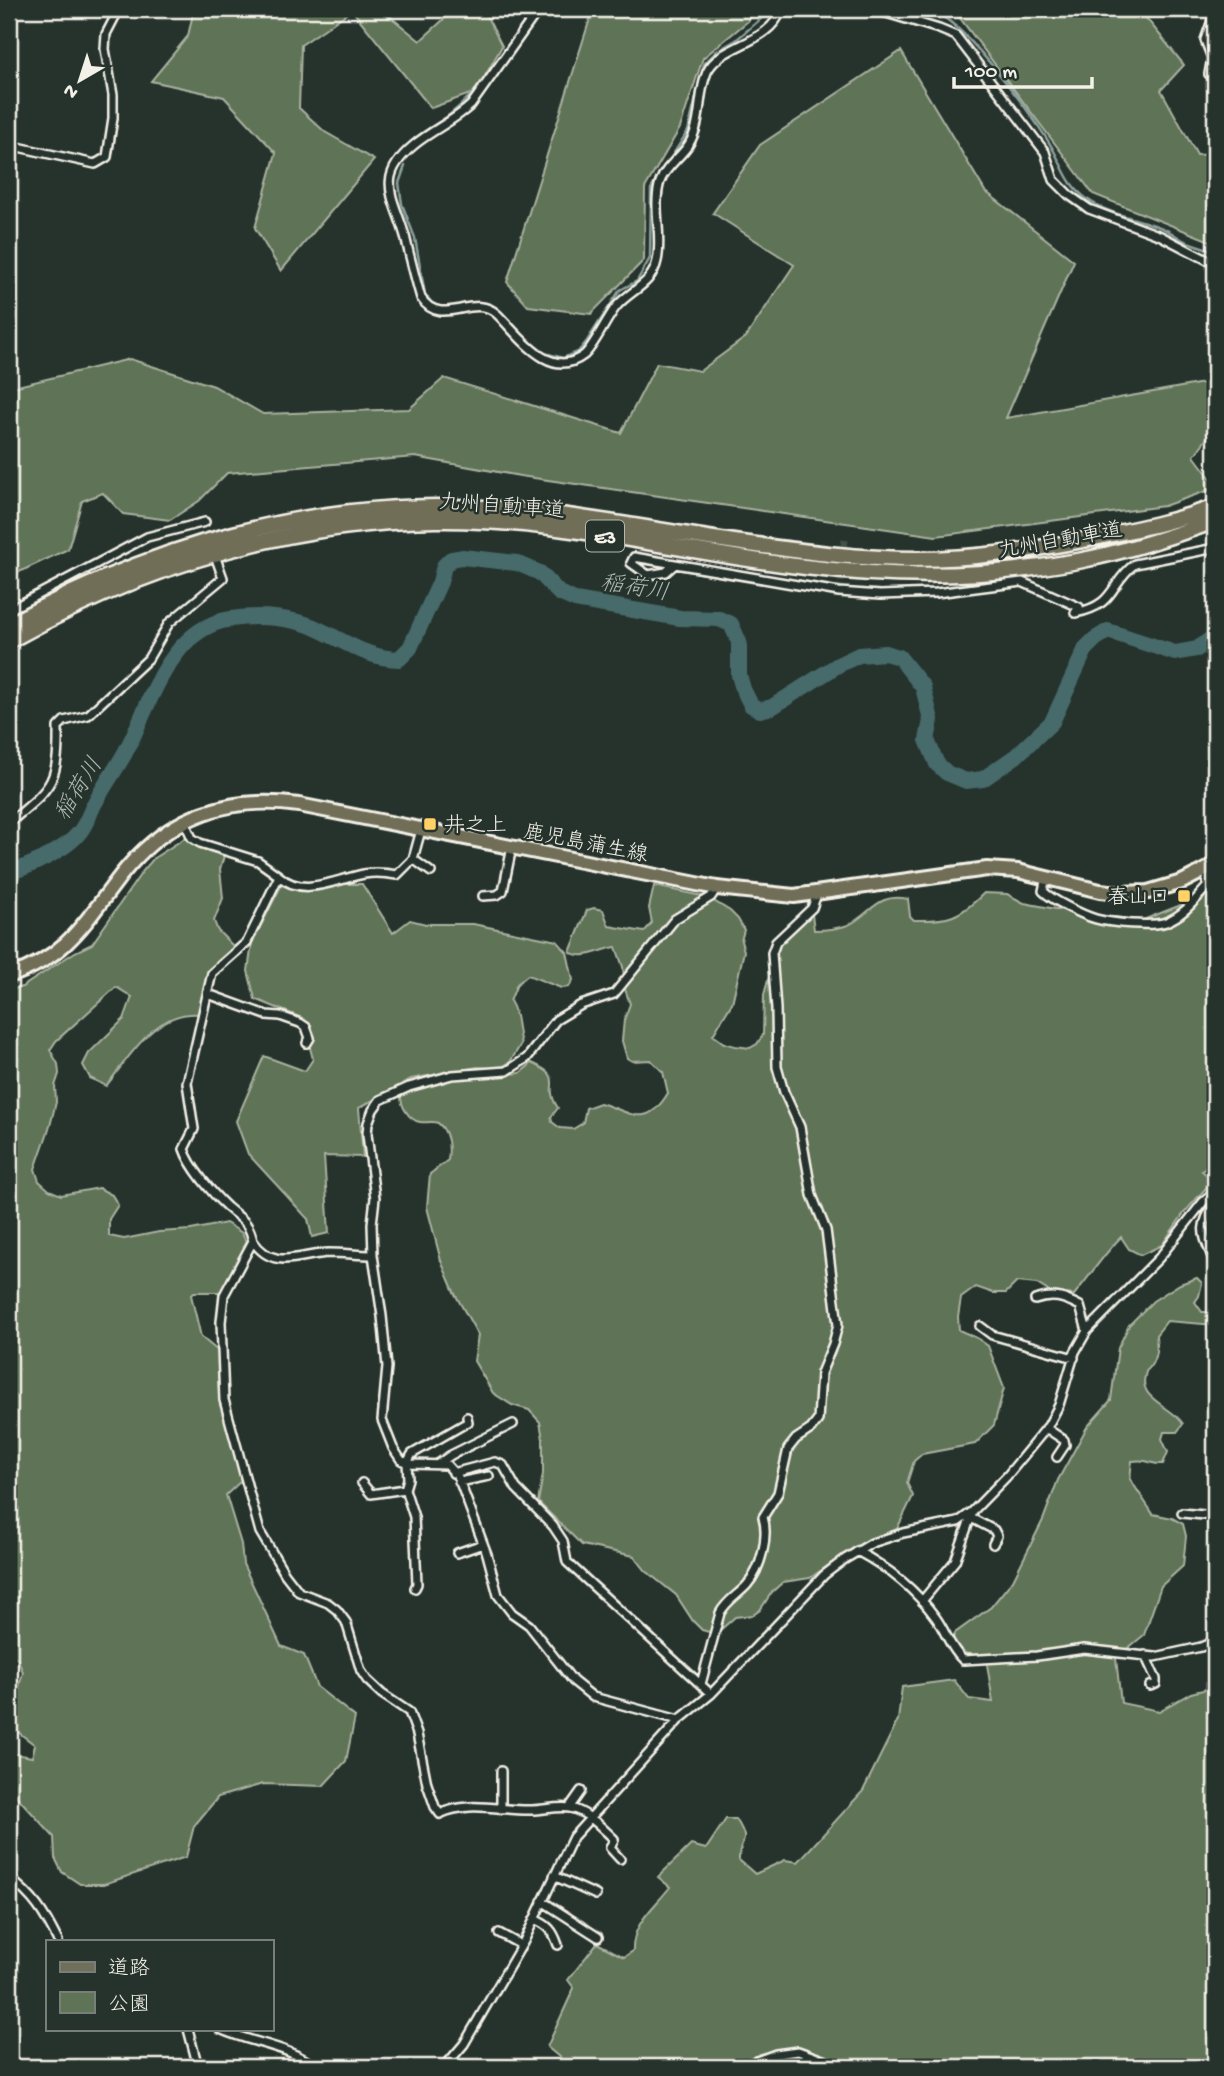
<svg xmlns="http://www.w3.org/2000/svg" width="1224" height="2076" font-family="'Gochi Hand','Klee One',sans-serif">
  <rect width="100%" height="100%" fill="#26332d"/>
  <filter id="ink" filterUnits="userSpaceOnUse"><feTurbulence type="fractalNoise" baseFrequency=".0143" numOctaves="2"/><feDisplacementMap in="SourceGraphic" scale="14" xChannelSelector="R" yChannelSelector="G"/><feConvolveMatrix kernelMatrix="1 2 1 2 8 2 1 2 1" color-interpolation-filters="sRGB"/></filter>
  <g filter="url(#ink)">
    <path fill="#5f7357" stroke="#aab2a0" stroke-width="2" d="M194,9h187l39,32 35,-32h28l19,37 -26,46 -45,16 -79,-98 -51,35 -2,63 26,24 49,28 -93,111 -26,-43 21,-75 -52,-56 -73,-16 37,-45z
      M593,9h165l-10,12 -45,37 -23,70 -35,60 -1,72 -53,54 -63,-8 -21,-24z
      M932,9h207l45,56 -23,25 36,65 18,-1v89l-122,-49 -137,-181z
      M901,51l84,140 89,70 -68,157 209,-37v46l-21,29 21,28v4l-51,18 -228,30 -416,-60 -105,-19 -188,16 -28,28 -29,19 -47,-6 -20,-21 -21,8 -14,48 -53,25 -6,1v-187l121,-29 84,27 49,28 146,-5 35,-31 177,55 36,-70 43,8 46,-34 48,-72 -81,-52 47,-68z
      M185,838l11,8 28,10 -4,13 3,29 -9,23 4,10 16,16 -23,21 -12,46c-44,-4 -69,43 -93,72l-16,-8 -7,-13 6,-12 35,-34 8,-22 -16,-10 -60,54 -6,9 8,14 1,10 -4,12 1,16 -6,24 -15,43 4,12 10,9 12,5 38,-7 13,7 6,10 -9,14v17l15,3 35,-7 32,-2 35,-7 16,10 5,11 -23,45 -4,3h-26l-3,3 10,42 17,14 24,129 -16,15 15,49 2,20 38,82 23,9 13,32 38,30 -9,44 -23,25 -60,-2 -45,13 -24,29 -8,31 -82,27h-24l-18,-12 -7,-14 -1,-21 -45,-49v-35l23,4 3,-12 -25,-19 2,-14 11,-40 -6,-14 -8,-3v-665l13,-3 53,-35 17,-8 50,-72 12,-14z
      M282,884h80l31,49 17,-13 16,4h47l84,17 10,11 6,28 -4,7 -8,1 -33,-13 -11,9 -7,17c8,12 7,28 11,43l-11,18 -12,7 -20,-2 -67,12 -52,29 4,49 -39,-1 5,77 -17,4 -4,-18 -60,-65 -12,-33 28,-65 41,15 8,-12 -11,-41 -47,-19 -7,-28 4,-28z
      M654,886l53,11 23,14 8,8 6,11 -3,11 3,10 -12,52 -19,32 11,8 11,3 15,2 7,-4 6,-9 1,-40 13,-49 29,-30 6,-2 2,16c12,0 23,-1 34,-5 23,-10 28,-33 60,-26l2,17 4,4c34,1 45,-2 70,-27l23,1 17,9 59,11 60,6 38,-15 34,-19v271l-13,14 11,9 -29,33 -22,32 -21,10 -12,-6 -8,-12c-18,18 -31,39 -47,58l-24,-3 -13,-8 -20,-2 -11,11h-13l-17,-6 -15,11 -3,19 1,13 18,8 11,8 16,42 -10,37 -19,19 -53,10 -8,7 -7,22 6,13 -16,33 -46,21 -41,28 -27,4 -11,10 -12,18 -7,5 -18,2 -19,17 -14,-4 -9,-9 -17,-26 -30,-24 -12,-15 -52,-11 -44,-43 5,-28v-35l-3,-17 -11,-12 -17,-5 -19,-12 -19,-32 4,-26 -23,-41 -14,-33 -14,-54 3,-33 18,-14c2,-14 1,-28 -10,-37 -6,-2 -12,0 -18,-1 -12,-2 -20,-18 -19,-28l43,-14 76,-7 12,-10c36,16 9,20 26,45l-7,9 1,5 8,6 13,1 10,-6 3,-15 14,-5c31,9 46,27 68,-10l-5,-21 -12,-12 -19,1 -5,-3 -5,-17 2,-21 6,-16 -5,-15 -2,-22 -7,-20c-15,2 -33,14 -46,5l17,-42 7,-2 9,2 6,16 35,6 8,-9 -3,-15z
      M1197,1278l5,5 -3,13 -4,6 7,10h13v13l-48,-4 -11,14c1,11 1,22 -6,32 -5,7 -3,0 -5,9 -7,24 29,31 38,48l-6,8h-13l-2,7 6,13 -5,12c-14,1 -13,-6 -31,-3l-2,18 23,35 19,4 11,6 3,12 -3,30 -22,20 -17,49 -28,23 5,45 38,8 32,-18 24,-6v380h-644l-24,-20 27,-59 -6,-8 29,-37 27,14 9,-6c-1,-28 21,-43 37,-64l-12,-10 33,-32 15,4 20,-30h10c17,27 2,19 3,41l16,14 30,-14 13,2 65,-71 35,-71 4,-33 52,-7 15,19 24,3 -6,-38 -4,-9c-15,0 -24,-1 -31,-16l3,-6 36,-26 22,-27 30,-60 15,-40 29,-53 24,-27 7,-52 11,-23 24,-24 27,-17z"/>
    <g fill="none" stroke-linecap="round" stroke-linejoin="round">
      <path stroke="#8ca09d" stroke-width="2.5" d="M896,9c14,5 26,-2 42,5 29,13 100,107 116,137 11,20 13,33 33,48 21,16 51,19 75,29 8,3 15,9 23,13 10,4 20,7 30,10
        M438,123c42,-27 67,-74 95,-114
        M405,166l-6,17 3,21 13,34 10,56 7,9 9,4
        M515,329l26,23 22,6 15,-6 9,-11 33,-51 17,-9 13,-23 1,-69 37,-58 16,-67 13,-13 19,-11 27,-23 6,-8"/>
      <path stroke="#466a6b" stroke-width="16" d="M9,872c19,-4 57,-23 69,-38 8,-8 12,-23 18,-33 9,-17 21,-33 30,-50 24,-46 43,-123 105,-132 27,-4 65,-2 89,11 26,12 49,29 79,29l11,-11 30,-66 4,-16 7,-7 11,-2 55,6 23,10 19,20 16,7 105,18 39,1 12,5 8,18v33l4,14 8,16 9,5 12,-3 66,-42 21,-10 26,-2 14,4 24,30 8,33 -4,20 10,24 10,9 19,8 17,-2 33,-23 36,-34 34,-74 9,-9 13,-8 67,22 22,-4 18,-13"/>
      <path stroke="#455049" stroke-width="7" stroke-dasharray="7 3.5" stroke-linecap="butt" d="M843,556l2,-16
        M839,592l3,-24"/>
      <g stroke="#f4f1e8" stroke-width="12">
        <path id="street" d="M539,9l-68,96c-17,16 -39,25 -57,40 -40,33 -20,52 -9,91 5,21 10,42 16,62 20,31 53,-6 76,16 21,20 52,68 87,41 9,-7 23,-37 32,-48 14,-17 36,-22 41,-46 6,-25 -5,-54 3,-79 5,-15 21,-25 29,-38 14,-23 8,-49 18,-72 14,-29 61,-26 75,-63
          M873,9l66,20 17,7 89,116 9,28 15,15 20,14 72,27 54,28
          M1215,12l-10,28 7,18 -3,16 6,3
          M9,145l86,19 12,-7 6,-39v-23l-8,-46 1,-15 13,-25
          M674,565l-8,7 -18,3 -17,-12 3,-6 205,35 41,3 56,-2 86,-11 57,25 -4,6c42,-8 34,-30 60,-49l80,-16
          M9,610l138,-73 58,-15
          M184,821l8,17 8,5 58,18 21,15 -32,66 -35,31 -25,110 7,46 -10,20c6,18 28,44 43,58 15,13 21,13 26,34l-29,54 -3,27 3,78 36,132 25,42 14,18 29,11 9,7 9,12 15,49 6,9 15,14 27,18 8,22 10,50 8,23 5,7c27,-14 63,-3 92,-4 11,0 26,-4 38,-2 18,4 31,19 44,31l-4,9 10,11
          M9,823c41,-35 50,-38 49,-96l6,-6 24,-6 60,-56 21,-36 54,-45 -6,-17
          M413,859l18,13
          M279,876c24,22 58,3 85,-2 11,-2 22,-1 33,1l16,-16 8,-29
          M1046,877l-3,14c9,9 39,24 53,28 15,4 56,8 70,3 18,-7 28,-21 41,-35v-17
          M483,896l14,-1 6,-4 9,-44
          M208,994l58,21 14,1 20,7 6,4 4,11 -3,5
          M1215,1202c-19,29 -11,32 0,63
          M253,1241c21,31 48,13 76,12 15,0 30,2 44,2
          M1035,1300c18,-6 28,-3 45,6l7,25
          M980,1326l12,9 82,23
          M1046,1428l18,12 1,5 -8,12
          M438,1464l13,-9 62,-31
          M453,1473l42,-11 8,3 13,23 37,38 10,15 4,21 144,132
          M459,1482l30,-6
          M362,1483l9,11 34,-5
          M1182,1513l33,3
          M971,1518l23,12 3,6 -4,8
          M1215,1525l-2,19 2,47
          M857,1551c30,16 59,39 79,67 10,14 14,30 27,42l74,-4 47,-7 71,8 46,-10 14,-6
          M457,1553l26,-9
          M415,1588l2,-4 -3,-67 -9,-28 3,-10 -1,-16 5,-9 56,-32 -1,-5
          M922,1601l33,-40 18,-50
          M1145,1655l11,24v5l-6,2
          M701,1684l19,-71c6,-12 18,-18 27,-28 14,-16 22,-48 16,-68l15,-24 10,-44 8,-10 15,-10 7,-9 3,-47 12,-29 5,-19 -12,-95 -14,-35 -12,-68 -16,-35 -7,-25 -1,-58 -4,-56 4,-11 36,-34 5,-14
          M679,1720l-86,-23 -20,-16 -44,-56 -17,-12 -14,-18 -11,-41 -29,-77 -11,-12 -37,-1 -9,-4 -8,-12 -11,-28 5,-53 -5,-51 -9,-61 -1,-31 3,-26 -8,-64 1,-11 5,-13 7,-10 29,-13 43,-12 55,-4 20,-13 29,-38 25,-15 33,-11 61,-75 36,-22 6,-9
          M569,1808l12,-17
          M501,1809v-38
          M554,1876l42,19
          M9,1878c25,19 35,35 49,63
          M542,1901l56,36
          M534,1919c14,6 19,11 24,26
          M499,1933l22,12
          M188,2029l10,38
          M220,2029c33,15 67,16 96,38
          M440,2067l7,-3 17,-20 60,-103 49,-104 106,-117 32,-26 113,-119 21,-16 27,-16 31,-10 55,-11 15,-11 34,-35 41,-50 11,-21 16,-53 12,-21 72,-73 44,-56 12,-11
          M740,2067l36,-13 22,-3 44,16"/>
      </g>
      <g stroke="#f4f1e8" stroke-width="18">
        <path id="primary" d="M9,976c60,-20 77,-56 113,-102 46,-58 105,-79 177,-69l418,83 77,8 193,-27 31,2 82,20 19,2 29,-1 34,-10 33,-17"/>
      </g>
      <g stroke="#f4f1e8" stroke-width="19">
        <path id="highway" d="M9,625c131,-72 275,-117 426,-118 106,-2 210,23 314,37 56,8 112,15 167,15 59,0 116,-9 173,-20 42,-9 85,-17 126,-32
          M9,641c132,-74 274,-118 426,-121 125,-2 247,33 370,47 90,11 183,11 273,-6 47,-9 92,-24 137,-40"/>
      </g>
      <use href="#street" stroke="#26332d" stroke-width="7"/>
      <use href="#primary" stroke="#716e59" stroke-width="12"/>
      <use href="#highway" stroke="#716e59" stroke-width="14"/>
    </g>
  </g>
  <g fill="#ffd166" stroke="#26332d" stroke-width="2.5">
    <rect x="423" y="817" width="14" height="14" rx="3.5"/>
    <rect x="1177" y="889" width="14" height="14" rx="3.5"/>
  </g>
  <g text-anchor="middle" stroke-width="5" stroke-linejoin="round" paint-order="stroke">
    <rect fill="#26332d" stroke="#b6b8b0" stroke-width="2" x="586" y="520.5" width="38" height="31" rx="5"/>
    <g font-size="19" font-weight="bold" fill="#f4f1e8">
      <text x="605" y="543">E3</text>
    </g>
    <g font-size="21" fill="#f4f1e8" stroke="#26332d">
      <text transform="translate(502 505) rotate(4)" y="7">九州自動車道</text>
      <text transform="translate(1060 539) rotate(-10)" y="7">九州自動車道</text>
      <text transform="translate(586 842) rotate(11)" y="7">鹿児島蒲生線</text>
    </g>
    <g font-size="21" fill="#f4f1e8" stroke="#26332d" text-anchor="start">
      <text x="444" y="831">井之上</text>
      <text x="1170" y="903" text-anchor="end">春山口</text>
    </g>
    <g font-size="23" font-style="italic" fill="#aebbb6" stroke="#26332d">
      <text transform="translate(635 586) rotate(9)" y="8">稲荷川</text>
      <text transform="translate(77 788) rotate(-58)" y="8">稲荷川</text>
    </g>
  </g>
  <rect width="1224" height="2076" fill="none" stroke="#26332d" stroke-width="35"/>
  <rect x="18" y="18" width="1189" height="2041" fill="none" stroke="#f4f1e8" stroke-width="2.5" filter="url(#ink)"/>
  <rect x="46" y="1940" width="228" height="91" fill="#26332d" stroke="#787f78" stroke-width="2"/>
  <rect x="60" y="1962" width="35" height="10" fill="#716e59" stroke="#787f78" stroke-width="2"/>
  <text x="108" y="1974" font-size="21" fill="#f4f1e8">道路</text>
  <rect x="60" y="1992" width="35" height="21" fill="#5f7357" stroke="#787f78" stroke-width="2"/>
  <text x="108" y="2010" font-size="21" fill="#f4f1e8">公園</text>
  <g transform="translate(80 80) rotate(219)" stroke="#26332d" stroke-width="5" paint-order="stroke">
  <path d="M0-5L12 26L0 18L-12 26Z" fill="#f4f1e8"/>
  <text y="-10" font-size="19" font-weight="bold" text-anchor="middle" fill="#f4f1e8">N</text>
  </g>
  <path d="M954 77v10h138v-10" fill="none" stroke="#f4f1e8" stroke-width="3.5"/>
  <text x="965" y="77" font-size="21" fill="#f4f1e8" stroke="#26332d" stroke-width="5" paint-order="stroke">100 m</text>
</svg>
